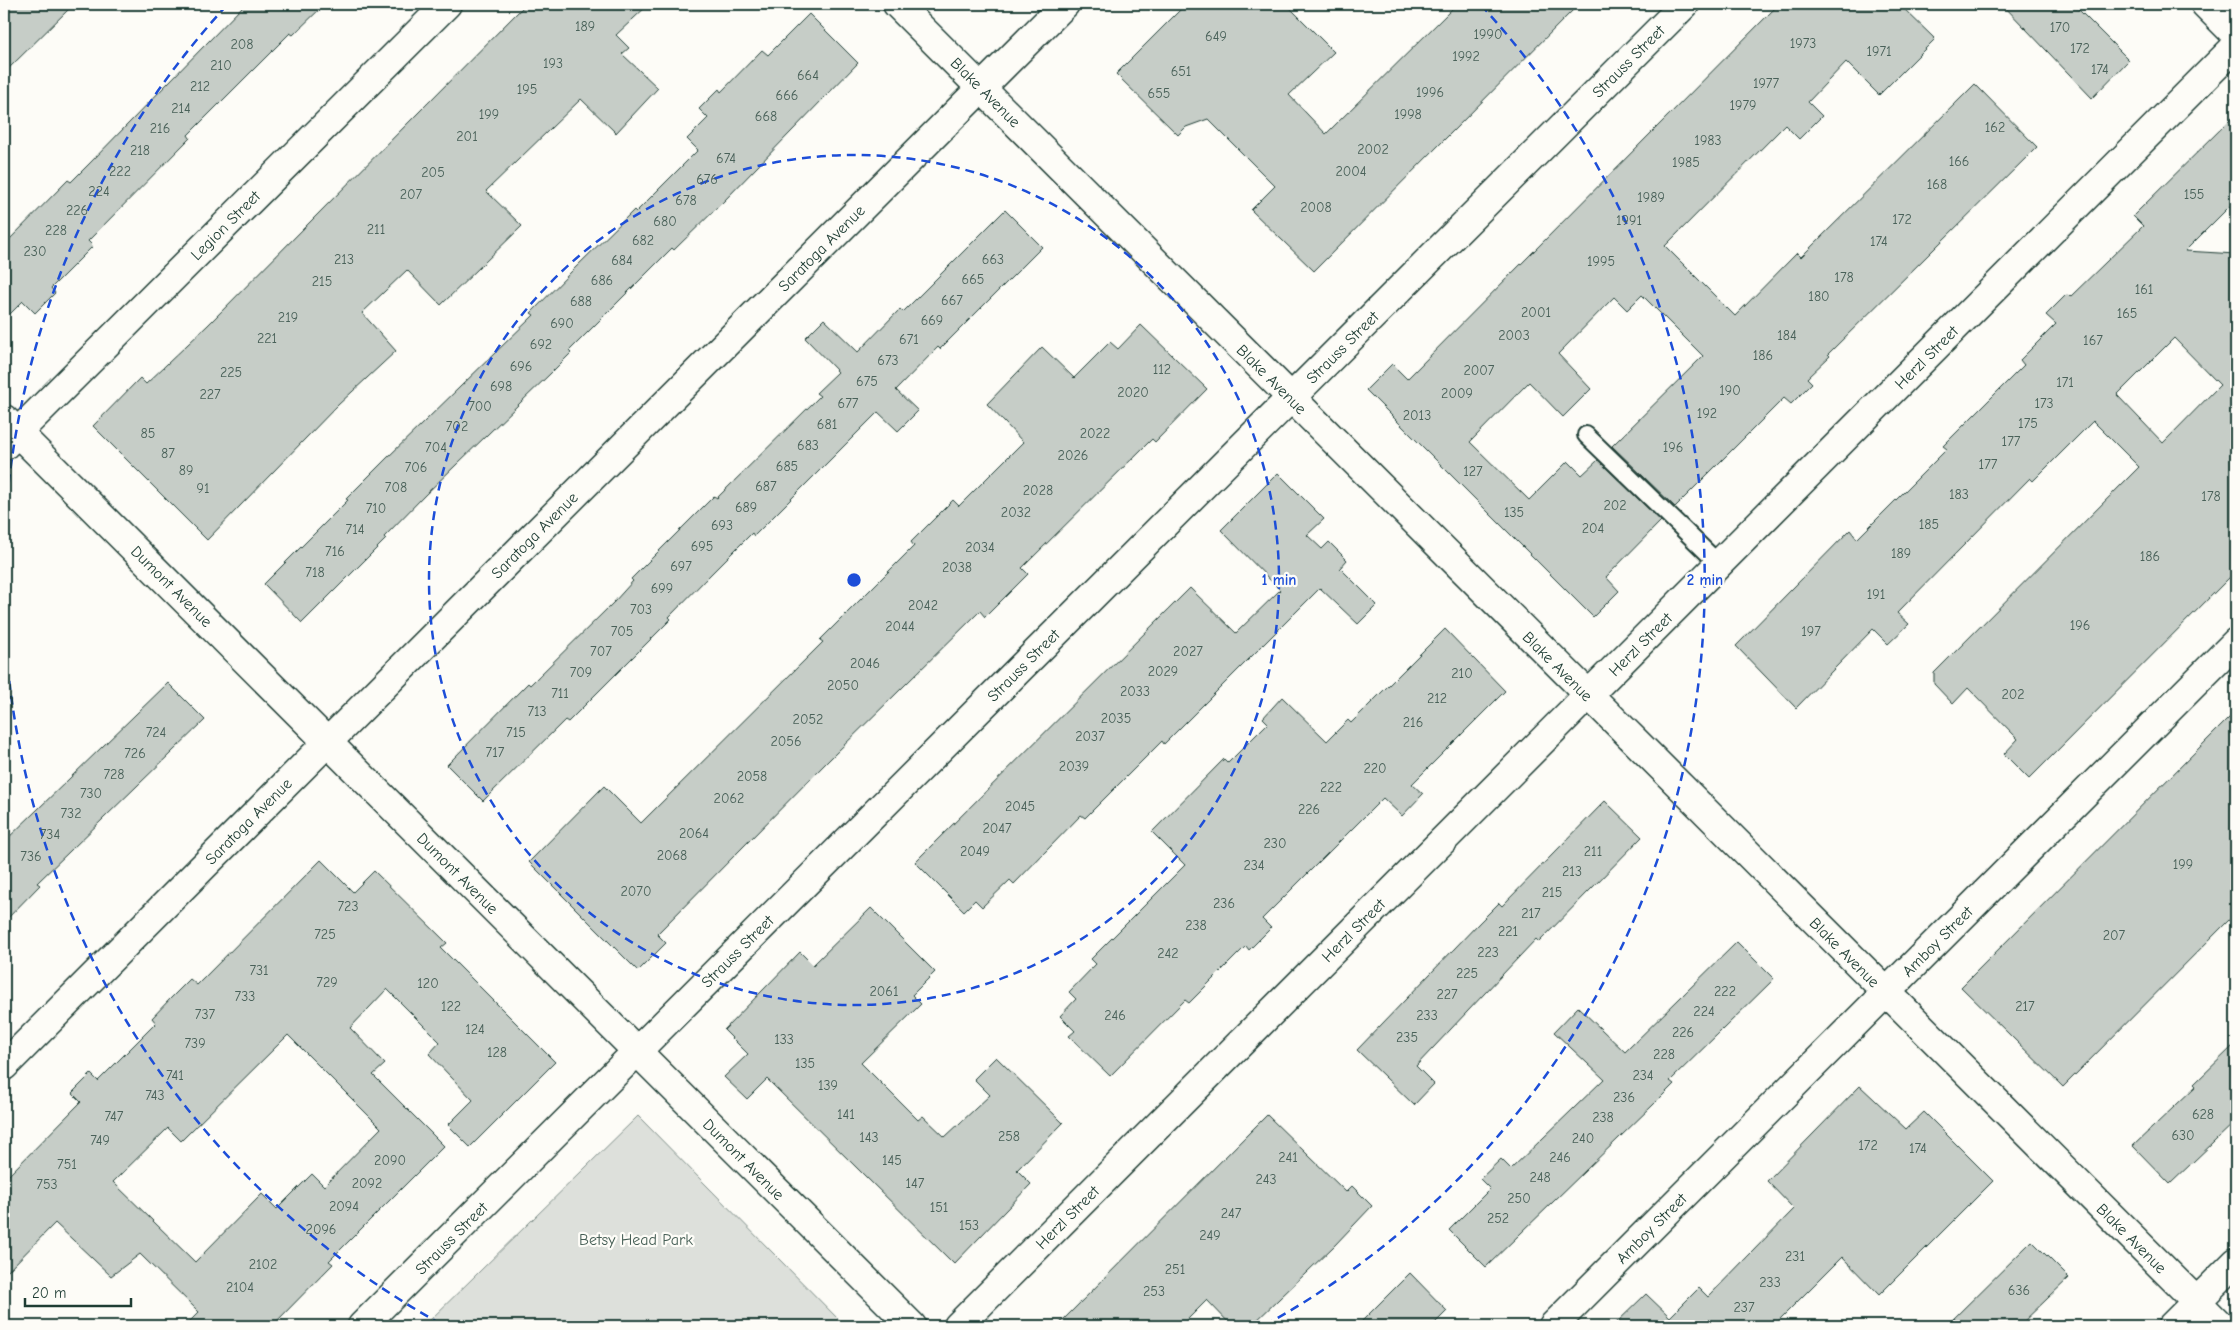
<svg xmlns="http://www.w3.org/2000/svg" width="2240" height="1330" font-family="'Comic Neue',sans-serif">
  <rect width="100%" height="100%" fill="#fdfcf7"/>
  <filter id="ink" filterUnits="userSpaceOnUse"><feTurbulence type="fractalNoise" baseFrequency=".02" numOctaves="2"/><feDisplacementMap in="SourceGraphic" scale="10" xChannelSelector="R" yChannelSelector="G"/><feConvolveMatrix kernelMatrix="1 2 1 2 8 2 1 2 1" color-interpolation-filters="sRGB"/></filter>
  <g filter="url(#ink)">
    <path fill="#dde0db" stroke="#7e8e88" d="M638,1116l207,210h-421z"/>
    <path fill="#c6cdc7" stroke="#1f3d34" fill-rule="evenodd" d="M4,4h70l-70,69z
      M245,4h80l-32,31 -3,-2 -102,102 2,3 -102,103 5,5 -42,42 4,5 -20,20 -12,-12 -19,19v-75l64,-65 3,2 19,-19z
      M526,4h123l-33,31 13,13 -7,6 36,34 -42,45 -35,-34 -95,92 36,35 -81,79 -34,-35 -45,43 34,38 -58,54 -131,135 -114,-114 47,-48 6,6 62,-59z
      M1186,4h100l48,48 -45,43 37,39 131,-130h122l-265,267 -63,-61 24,-24 -67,-67 -22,8 -8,8 -62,-61z
      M1779,4h120l36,35 -56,56 -33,-33 -38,40 14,14 -23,23 -14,-14 -120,121 70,70 62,-63 4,4 174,-173 62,63 -209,207 2,2 -23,22 5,5 -21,21 -7,-6 -109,109 -63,-61 91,-90 -61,-61 -15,15 -13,-13 -56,57 33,35 -28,28 -34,-35 -59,60 59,58 39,-39 14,14 16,-15 63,61 -55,56 13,14 -26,26 -227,-227 26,-26 15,15z
      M2002,4h71l56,56 -37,38z
      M809,14l49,49 -134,138 -50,49 -2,-2 -103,103 2,2 -21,21 -125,121 -41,42 2,2 -84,84 -38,-39 84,-84 -2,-1 41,-41 147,-143 -3,-2 41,-42 62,-61 2,2 62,-62 -11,-11 21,-21 -9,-9 20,-20 2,3 41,-42 6,5z
      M2236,114v86l-51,51 51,3v317l-207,208 -25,-25 14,-15 -50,-51 -15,16 -19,-20v-11l205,-206 -46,-46 -60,60 -3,-3 -133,135 12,11 -21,20 -15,-15 -77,79 -60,-62 114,-116 7,9 90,-90 -4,-3 81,-81 -4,-5 36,-36 -10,-9 21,-21 3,3 73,-71 -10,-10zM2174,338l46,47 -57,58 -46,-48z
      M1005,210l37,37 -102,102 -2,-2 -42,43 22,21 -20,20 -20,-19 -124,124 -2,-3 -42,42 -41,42 2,2 -103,103 -3,-2 -82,81 -36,-36 81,-82 2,2 84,-83 19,-21 -2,-2 83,-83 3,2 103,-102 -4,-3 22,-21 -33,-34 19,-19 34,33 42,-43 3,3z
      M1141,325l66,64 -52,53 -3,-3 -130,129 6,6 -43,43 -5,-6 -152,150 -171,173 9,9 -28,28 -109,-109 75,-76 37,37 182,-181 -3,-2 94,-94 -3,-4 42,-42 6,6 64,-64 -36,-38 55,-57 32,31 36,-36 8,7z
      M1278,473l46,46 -17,16 15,14 7,-7 18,18 -7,8 37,37 -19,19 -38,-36 -156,156 -2,-3 -77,77 -4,-3 -67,69 -4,-4 -28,27 -7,-7 -11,11 -49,-49 275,-274 46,45 44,-43 -59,-60z
      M1445,629l60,62 -93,93 11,10 -21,22 -19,-18 -121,121 9,9 -22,22 -3,-4 -57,57 -4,-3 -75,76 -41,-40 6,-5 -15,-15 16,-17 -7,-7 27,-28 -5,-5 94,-94 -33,-33 72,-73 4,4 40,-40 -5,-5 19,-21 45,44 21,-21 3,3z
      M168,683l37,37 -168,163 3,2 -36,37v-80z
      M2236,711v202l-173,174 -102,-100z
      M1605,801l37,36 -103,105 -3,-3 -120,127 18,18 -20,21 -57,-55 122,-127 20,-20 3,3z
      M321,860l32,32 21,-21 73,72 -6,5 114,114 -85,85 -22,-22 25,-25 -44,-46 11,-12 -53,-53 -37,39 35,36 -12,11 71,71 -115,115 4,3 -61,62h-87l14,-14 -59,-58 -29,22 -56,-53 -51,52v-95l77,-78 -9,-9 19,-19 7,7 58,-58 -4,-5 18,-19 20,-20 7,6zM288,1035l93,93 -57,58 -12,-12 -35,35 -15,-15 -67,68 -82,-80 55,-54 13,13z
      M871,908l64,64 -23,23 9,9 -60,59 57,57 5,-4 22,21 45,-42 -16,-16 22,-22 67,66 -46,47 14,14 -77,80 -187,-185 -20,20 -23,-22 24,-23 -24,-24 76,-78 13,13z
      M1737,942l37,37 -104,102 4,3 -21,21 -167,162 -37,-37 41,-41 -10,-10 21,-20 10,10 93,-90 -50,-47 24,-25 47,45z
      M2236,1043v78l-66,63 -37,-38 63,-60 -2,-2z
      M1860,1086l46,43 18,-17 69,69 -114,114 -37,-38 -69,69h-160l33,-32 24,23 29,-29 9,9 86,-88 -27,-28z
      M1267,1115l79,77 6,-6 20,20 -38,40 -83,80h-19l-25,-26 -26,26h-124z
      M2032,1241l37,37 -21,20 -29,28h-73z
      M1410,1273l37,38 -15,15h-75z"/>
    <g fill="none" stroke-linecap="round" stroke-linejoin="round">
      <g stroke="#1f3d34" stroke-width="20">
        <path id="lane" d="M1586,435l133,129"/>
      </g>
      <g stroke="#1f3d34" stroke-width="31">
        <path id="street" d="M897,4l1324,1322
          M4,419l908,907
          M4,446l443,-442
          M4,1066l1061,-1062
          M362,1326l1323,-1322
          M958,1326l1278,-1280
          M1553,1326l683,-684
          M2172,1326l64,-64"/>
      </g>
      <g stroke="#1f3d34" stroke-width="31">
        <path id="secondary" d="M2205,4l31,31"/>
      </g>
      <use href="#lane" stroke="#fdfcf7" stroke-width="16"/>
      <use href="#street" stroke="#fdfcf7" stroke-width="28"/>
      <use href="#secondary" stroke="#fdfcf7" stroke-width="28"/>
    </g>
  </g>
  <g fill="none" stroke="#1d4ed8" stroke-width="2.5" stroke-dasharray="9 6">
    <circle cx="854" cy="580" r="425"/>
    <path d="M441 1324A851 851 0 0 1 4 617M4 543A851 851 0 0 1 227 5M1481 5A851 851 0 0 1 1267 1324"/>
  </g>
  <g text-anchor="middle" stroke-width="4.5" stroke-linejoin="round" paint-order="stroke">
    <g font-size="14" fill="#496159">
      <text x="585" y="31">189</text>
      <text x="2060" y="32">170</text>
      <text x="1488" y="39">1990</text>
      <text x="1216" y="41">649</text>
      <text x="1803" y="48">1973</text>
      <text x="242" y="49">208</text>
      <text x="2080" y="53">172</text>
      <text x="1879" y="56">1971</text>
      <text x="1466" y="61">1992</text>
      <text x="553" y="68">193</text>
      <text x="221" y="70">210</text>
      <text x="2100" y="74">174</text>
      <text x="1181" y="76">651</text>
      <text x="808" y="80">664</text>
      <text x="1766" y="88">1977</text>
      <text x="200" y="91">212</text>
      <text x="527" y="94">195</text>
      <text x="1430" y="97">1996</text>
      <text x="1159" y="98">655</text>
      <text x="787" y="100">666</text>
      <text x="1743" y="110">1979</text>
      <text x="181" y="113">214</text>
      <text x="489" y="119">199</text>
      <text x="1408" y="119">1998</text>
      <text x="766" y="121">668</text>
      <text x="1995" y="132">162</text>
      <text x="160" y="133">216</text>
      <text x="467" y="141">201</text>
      <text x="1708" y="145">1983</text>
      <text x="1373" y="154">2002</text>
      <text x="140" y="155">218</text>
      <text x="726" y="163">674</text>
      <text x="1959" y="166">166</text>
      <text x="1686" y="167">1985</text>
      <text x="120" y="176">222</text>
      <text x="1351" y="176">2004</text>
      <text x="433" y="177">205</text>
      <text x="707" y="184">676</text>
      <text x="1937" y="189">168</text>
      <text x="99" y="196">224</text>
      <text x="411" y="199">207</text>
      <text x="2194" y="199">155</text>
      <text x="1651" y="202">1989</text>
      <text x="686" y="205">678</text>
      <text x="1316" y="212">2008</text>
      <text x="77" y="215">226</text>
      <text x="1902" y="224">172</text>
      <text x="1629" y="225">1991</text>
      <text x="665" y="226">680</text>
      <text x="376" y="234">211</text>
      <text x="56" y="235">228</text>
      <text x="643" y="245">682</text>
      <text x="1879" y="246">174</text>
      <text x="35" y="256">230</text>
      <text x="344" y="264">213</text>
      <text x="993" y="264">663</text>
      <text x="622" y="265">684</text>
      <text x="1601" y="266">1995</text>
      <text x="1844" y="282">178</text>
      <text x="973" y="284">665</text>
      <text x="602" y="285">686</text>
      <text x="322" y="286">215</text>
      <text x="2144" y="294">161</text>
      <text x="1819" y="301">180</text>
      <text x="952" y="305">667</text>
      <text x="581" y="306">688</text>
      <text x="1536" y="317">2001</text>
      <text x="2127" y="318">165</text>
      <text x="288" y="322">219</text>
      <text x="932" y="325">669</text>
      <text x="562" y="328">690</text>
      <text x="1514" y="340">2003</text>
      <text x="1787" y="340">184</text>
      <text x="267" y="343">221</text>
      <text x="909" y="344">671</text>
      <text x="2093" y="345">167</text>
      <text x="541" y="349">692</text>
      <text x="1763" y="360">186</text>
      <text x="888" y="365">673</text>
      <text x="521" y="371">696</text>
      <text x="1162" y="374">112</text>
      <text x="1479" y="375">2007</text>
      <text x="231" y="377">225</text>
      <text x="867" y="386">675</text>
      <text x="2065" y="387">171</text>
      <text x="501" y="391">698</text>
      <text x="1730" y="395">190</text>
      <text x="1133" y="397">2020</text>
      <text x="1457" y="398">2009</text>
      <text x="210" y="399">227</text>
      <text x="848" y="408">677</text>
      <text x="2044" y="408">173</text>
      <text x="480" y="411">700</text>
      <text x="1707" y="418">192</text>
      <text x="1417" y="420">2013</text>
      <text x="2028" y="428">175</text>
      <text x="827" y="429">681</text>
      <text x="457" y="431">702</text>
      <text x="148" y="438">85</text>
      <text x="1095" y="438">2022</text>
      <text x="2011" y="446">177</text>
      <text x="808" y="450">683</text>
      <text x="436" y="452">704</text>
      <text x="1673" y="452">196</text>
      <text x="168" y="458">87</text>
      <text x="1073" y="460">2026</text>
      <text x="1988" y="469">177</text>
      <text x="787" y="471">685</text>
      <text x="416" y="472">706</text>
      <text x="186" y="475">89</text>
      <text x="1473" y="476">127</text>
      <text x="766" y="491">687</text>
      <text x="396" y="492">708</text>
      <text x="203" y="493">91</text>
      <text x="1038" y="495">2028</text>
      <text x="1959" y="499">183</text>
      <text x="2211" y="501">178</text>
      <text x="1615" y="510">202</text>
      <text x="746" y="512">689</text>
      <text x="376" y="513">710</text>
      <text x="1016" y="517">2032</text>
      <text x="1514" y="517">135</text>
      <text x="1929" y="529">185</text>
      <text x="722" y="530">693</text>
      <text x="1593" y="533">204</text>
      <text x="355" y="534">714</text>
      <text x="702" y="551">695</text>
      <text x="980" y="552">2034</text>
      <text x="335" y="556">716</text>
      <text x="1901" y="558">189</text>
      <text x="2150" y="561">186</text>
      <text x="681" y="571">697</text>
      <text x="957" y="572">2038</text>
      <text x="315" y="577">718</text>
      <text x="662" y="593">699</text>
      <text x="1876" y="599">191</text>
      <text x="923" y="610">2042</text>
      <text x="641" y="614">703</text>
      <text x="2080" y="630">196</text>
      <text x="900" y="631">2044</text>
      <text x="622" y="636">705</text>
      <text x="1811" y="636">197</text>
      <text x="601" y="656">707</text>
      <text x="1188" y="656">2027</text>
      <text x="865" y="668">2046</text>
      <text x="1163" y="676">2029</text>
      <text x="581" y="677">709</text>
      <text x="1462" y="678">210</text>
      <text x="843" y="690">2050</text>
      <text x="1135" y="696">2033</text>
      <text x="560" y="698">711</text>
      <text x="2013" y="699">202</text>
      <text x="1437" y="703">212</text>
      <text x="537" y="716">713</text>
      <text x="1116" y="723">2035</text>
      <text x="808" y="724">2052</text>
      <text x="1413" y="727">216</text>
      <text x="156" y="737">724</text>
      <text x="516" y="737">715</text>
      <text x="1090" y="741">2037</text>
      <text x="786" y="746">2056</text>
      <text x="495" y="757">717</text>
      <text x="135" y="758">726</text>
      <text x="1074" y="771">2039</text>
      <text x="1375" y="773">220</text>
      <text x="114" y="779">728</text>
      <text x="752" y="781">2058</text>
      <text x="1331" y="792">222</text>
      <text x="91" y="798">730</text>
      <text x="729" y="803">2062</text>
      <text x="1020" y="811">2045</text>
      <text x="1309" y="814">226</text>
      <text x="71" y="818">732</text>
      <text x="997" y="833">2047</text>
      <text x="694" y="838">2064</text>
      <text x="50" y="839">734</text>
      <text x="1275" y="848">230</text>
      <text x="975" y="856">2049</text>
      <text x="1593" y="856">211</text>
      <text x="672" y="860">2068</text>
      <text x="31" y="861">736</text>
      <text x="2183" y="869">199</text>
      <text x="1254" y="870">234</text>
      <text x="1572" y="876">213</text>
      <text x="636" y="896">2070</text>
      <text x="1552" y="897">215</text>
      <text x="1224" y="908">236</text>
      <text x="348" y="911">723</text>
      <text x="1531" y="918">217</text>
      <text x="1196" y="930">238</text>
      <text x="1508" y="936">221</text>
      <text x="325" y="939">725</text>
      <text x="2114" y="940">207</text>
      <text x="1488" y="957">223</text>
      <text x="1168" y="958">242</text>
      <text x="259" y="975">731</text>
      <text x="1467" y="978">225</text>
      <text x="327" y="987">729</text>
      <text x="428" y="988">120</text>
      <text x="884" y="996">2061</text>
      <text x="1725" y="996">222</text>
      <text x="1447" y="999">227</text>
      <text x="245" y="1001">733</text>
      <text x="451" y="1011">122</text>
      <text x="2025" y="1011">217</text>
      <text x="1704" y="1016">224</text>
      <text x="205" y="1019">737</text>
      <text x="1115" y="1020">246</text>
      <text x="1427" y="1020">233</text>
      <text x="475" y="1034">124</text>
      <text x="1683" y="1037">226</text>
      <text x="1407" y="1042">235</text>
      <text x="784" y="1044">133</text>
      <text x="195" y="1048">739</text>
      <text x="497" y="1057">128</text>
      <text x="1664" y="1059">228</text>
      <text x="805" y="1068">135</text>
      <text x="175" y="1080">741</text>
      <text x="1643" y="1080">234</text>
      <text x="828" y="1090">139</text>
      <text x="155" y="1100">743</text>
      <text x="1624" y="1102">236</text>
      <text x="846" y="1119">141</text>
      <text x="2203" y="1119">628</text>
      <text x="114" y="1121">747</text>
      <text x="1603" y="1122">238</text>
      <text x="2183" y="1140">630</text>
      <text x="1009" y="1141">258</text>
      <text x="869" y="1142">143</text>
      <text x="1583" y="1143">240</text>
      <text x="100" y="1145">749</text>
      <text x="1868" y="1150">172</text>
      <text x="1918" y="1153">174</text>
      <text x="1288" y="1162">241</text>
      <text x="1560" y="1162">246</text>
      <text x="390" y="1165">2090</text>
      <text x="892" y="1165">145</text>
      <text x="67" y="1169">751</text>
      <text x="1540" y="1182">248</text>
      <text x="1266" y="1184">243</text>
      <text x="367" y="1188">2092</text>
      <text x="915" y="1188">147</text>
      <text x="47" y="1189">753</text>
      <text x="1519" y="1203">250</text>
      <text x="344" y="1211">2094</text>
      <text x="939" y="1212">151</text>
      <text x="1231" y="1218">247</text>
      <text x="1498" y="1223">252</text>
      <text x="969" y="1230">153</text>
      <text x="321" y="1234">2096</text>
      <text x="1210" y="1240">249</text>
      <text x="1795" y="1261">231</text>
      <text x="263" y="1269">2102</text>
      <text x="1175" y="1274">251</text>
      <text x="1770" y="1287">233</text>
      <text x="240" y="1292">2104</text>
      <text x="2019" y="1295">636</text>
      <text x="1154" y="1296">253</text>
      <text x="1744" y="1312">237</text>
    </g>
    <g font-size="16" fill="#1f3d34" stroke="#fdfcf7">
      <text transform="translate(1628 61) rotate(-45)" y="6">Strauss Street</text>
      <text transform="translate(986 92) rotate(45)" y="6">Blake Avenue</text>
      <text transform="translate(225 225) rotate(-45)" y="6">Legion Street</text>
      <text transform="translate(821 248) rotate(-45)" y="6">Saratoga Avenue</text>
      <text transform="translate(1342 347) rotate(-45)" y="6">Strauss Street</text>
      <text transform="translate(1926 357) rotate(-45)" y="6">Herzl Street</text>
      <text transform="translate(1272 379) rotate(45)" y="6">Blake Avenue</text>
      <text transform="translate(534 535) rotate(-45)" y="6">Saratoga Avenue</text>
      <text transform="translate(172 586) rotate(45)" y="6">Dumont Avenue</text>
      <text transform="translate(1640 644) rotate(-45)" y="6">Herzl Street</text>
      <text transform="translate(1023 665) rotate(-45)" y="6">Strauss Street</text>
      <text transform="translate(1558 666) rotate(45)" y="6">Blake Avenue</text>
      <text transform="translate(248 821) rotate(-45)" y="6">Saratoga Avenue</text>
      <text transform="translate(458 873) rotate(45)" y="6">Dumont Avenue</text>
      <text transform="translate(1353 930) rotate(-45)" y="6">Herzl Street</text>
      <text transform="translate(1937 941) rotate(-45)" y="6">Amboy Street</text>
      <text transform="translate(737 951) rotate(-45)" y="6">Strauss Street</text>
      <text transform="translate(1845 952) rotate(45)" y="6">Blake Avenue</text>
      <text transform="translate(744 1159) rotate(45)" y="6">Dumont Avenue</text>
      <text transform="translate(1067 1217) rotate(-45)" y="6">Herzl Street</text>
      <text transform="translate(1651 1228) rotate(-45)" y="6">Amboy Street</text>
      <text transform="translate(451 1238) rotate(-45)" y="6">Strauss Street</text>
      <text transform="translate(2132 1238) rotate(45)" y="6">Blake Avenue</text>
    </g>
    <g font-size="16" fill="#455e55" stroke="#fdfcf7">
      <text x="636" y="1245">Betsy Head Park</text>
    </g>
  </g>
  <circle cx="854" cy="580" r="8" fill="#1d4ed8" stroke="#fdfcf7" stroke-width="2.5"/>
  <g font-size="15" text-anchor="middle" font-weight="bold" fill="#1d4ed8" stroke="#fdfcf7" stroke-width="4.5" stroke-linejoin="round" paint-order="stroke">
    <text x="1279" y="585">1 min</text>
    <text x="1705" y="585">2 min</text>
  </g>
  <rect width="2240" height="1330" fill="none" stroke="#fdfcf7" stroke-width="20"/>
  <rect x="10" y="10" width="2220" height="1310" fill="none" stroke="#1f3d34" stroke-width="2" filter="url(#ink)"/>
  <path d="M25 1298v8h106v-8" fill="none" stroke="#1f3d34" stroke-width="2.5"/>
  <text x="32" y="1298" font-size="15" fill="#1f3d34" stroke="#fdfcf7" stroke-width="4" paint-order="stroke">20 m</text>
</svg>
